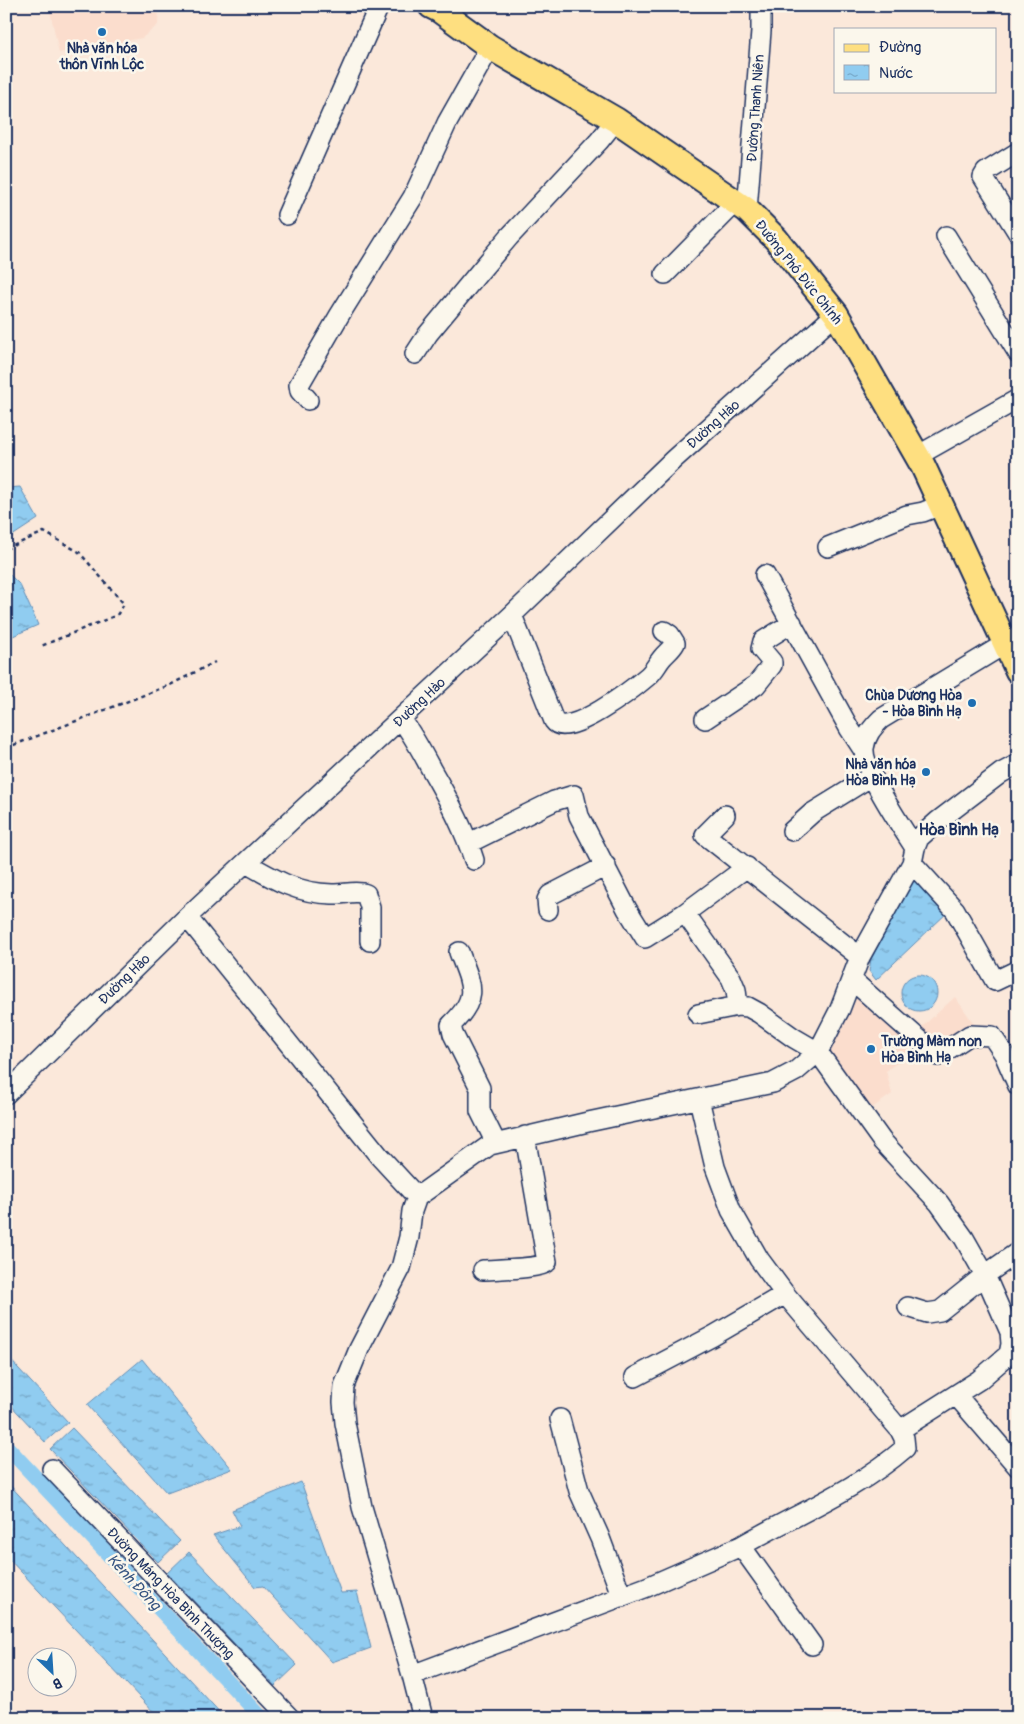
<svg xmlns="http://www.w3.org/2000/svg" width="1024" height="1724" font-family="Pangolin,sans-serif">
  <defs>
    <pattern id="water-ripples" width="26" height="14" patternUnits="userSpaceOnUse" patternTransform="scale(1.25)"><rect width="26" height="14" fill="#90ccf0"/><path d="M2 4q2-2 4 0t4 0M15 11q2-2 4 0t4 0" fill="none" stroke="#75a6c6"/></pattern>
  </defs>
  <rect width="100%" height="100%" fill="#fbe8da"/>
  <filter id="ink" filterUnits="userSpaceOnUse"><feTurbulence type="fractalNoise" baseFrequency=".02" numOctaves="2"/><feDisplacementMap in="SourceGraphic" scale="10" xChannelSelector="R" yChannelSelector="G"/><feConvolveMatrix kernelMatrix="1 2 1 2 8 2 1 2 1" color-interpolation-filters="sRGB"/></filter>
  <g filter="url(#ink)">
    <path fill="#fbddcd" d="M49,6h110l-1,19 -16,13 -83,15z
      M851,986l61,50 43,-39 22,31 -38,24 -12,-11 -41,30 6,23 -27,19 -41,-60z"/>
    <path fill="url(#water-ripples)" stroke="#618db6" d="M20,487l18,32 -32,21v-52z
      M6,571l14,14 18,40 -32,14z
      M916,875l33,36 -73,69 -7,-9 2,-12z
      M901 993a18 18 0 1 1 36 0a18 18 0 1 1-36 0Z
      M6,1355l62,67 -23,20 -39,-42z
      M142,1359l90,110 -65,24 -80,-88z
      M72,1428l108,113 -22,21 -108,-113z
      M6,1481l219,237h-66l-153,-162z
      M301,1482l40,111 16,-1 14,56 -39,14 -69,-76 -8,1 -42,-52 27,-9 -8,-16z
      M189,1552l108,113 -22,21 -108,-113z"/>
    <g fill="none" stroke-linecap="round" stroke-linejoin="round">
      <path stroke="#90ccf0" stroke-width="15" d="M6,1446l256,272"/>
      <g stroke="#1b2f5e" stroke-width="22">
        <path id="minor" d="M1018,152l-32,20 -3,5 35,56
          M747,210l14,-179v-25
          M287,215l92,-209
          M946,236l72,117
          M665,274l71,-72
          M415,354l13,-20 53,-64 28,-33 90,-96 17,-21
          M308,400l-8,-9 -1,-6 40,-69 74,-119 34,-74 43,-76
          M917,456l101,-57
          M828,547l79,-32 16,-3 18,-7
          M765,575l84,153 15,23
          M512,615l42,106c13,19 80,-33 94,-45 6,-5 9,-12 14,-18 4,-5 10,-9 13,-15l-5,-8 -6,-4
          M401,719c12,16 21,33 30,50 17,29 33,59 43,91
          M705,719l51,-34 16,-20v-3l-11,-13 2,-8 29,-18
          M725,815l-20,20 155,122
          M792,831l20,-18 60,-37
          M469,843l85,-42 20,-6 5,21 48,93 18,29 40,-25 62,-46
          M915,848l4,-10 19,-17 63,-48 17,-9
          M246,863c29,17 51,30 86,31 11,1 23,-4 34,0l4,13v34
          M912,863l43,47 40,71 23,-11
          M548,910l-1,-10 3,-5 56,-29
          M685,913l46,65 5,12 2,16
          M187,917l193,240 37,40
          M459,952c13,34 21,45 -8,73l2,9 27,54v23l16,32
          M852,980l86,76 32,-21 22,1 12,18 14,32
          M698,1014l40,-8 10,1 11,6 35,25 24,14 64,89 57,62 25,35 21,37 25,57 1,12 -2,10 -30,26 -79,50
          M6,1094l181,-177 325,-302 161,-155 163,-146
          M699,1099l16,68 16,43 28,49 26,35 115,136 4,8 1,10c-48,42 -109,66 -164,98l71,99
          M483,1270c12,-1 58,-1 64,-8l-22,-126
          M908,1307l19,6 13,-2 45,-36 33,-23
          M635,1377l78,-41 72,-42
          M956,1395l62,72
          M560,1419l19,72 21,47 22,59
          M52,1469l238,249
          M412,1675l235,-88 94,-41
          M423,1718l-11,-43 -50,-168 -17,-84 -2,-21 1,-16 15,-37 42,-81 8,-31 3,-26 5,-14 73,-52 98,-23 185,-39 23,-12 22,-19 22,-43 20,-52 52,-94 3,-15c-12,-19 -53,-79 -51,-100 2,-13 8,-20 17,-29l137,-83"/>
      </g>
      <g stroke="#1b2f5e" stroke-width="28">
        <path id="major" d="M431,6l8,4 51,37 126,73 131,90 29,29 60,75 87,152 95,205"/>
      </g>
      <path stroke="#1b2f5e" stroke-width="2.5" stroke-dasharray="4 4" stroke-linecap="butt" d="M6,549l38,-17 35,20 45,52 -7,11 -76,31
        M6,748l164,-63 45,-23"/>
      <use href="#minor" stroke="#fbf7ec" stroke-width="19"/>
      <use href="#major" stroke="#fedf80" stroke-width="24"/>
    </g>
  </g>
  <g fill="#1f6fb2" stroke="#fbf7ec" stroke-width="2">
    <circle cx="102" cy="32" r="5"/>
    <circle cx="972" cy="703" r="5"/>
    <circle cx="926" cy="772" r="5"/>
    <circle cx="871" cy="1049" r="5"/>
  </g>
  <g text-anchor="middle" stroke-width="5" stroke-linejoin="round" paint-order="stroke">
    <g font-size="14" font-weight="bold" fill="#1b2f5e" stroke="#fbf7ec" text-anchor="end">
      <text x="102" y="53" text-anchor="middle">Nhà văn hóa<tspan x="102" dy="16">thôn Vĩnh Lộc</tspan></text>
      <text x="962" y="700">Chùa Dương Hòa<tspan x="962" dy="16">- Hòa Bình Hạ</tspan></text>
      <text x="916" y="769">Nhà văn hóa<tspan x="916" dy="16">Hòa Bình Hạ</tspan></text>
      <text x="881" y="1046" text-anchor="start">Trường Màm non<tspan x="881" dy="16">Hòa Bình Hạ</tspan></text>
    </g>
    <g font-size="14" fill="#1b2f5e" stroke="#fbf7ec">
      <text transform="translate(755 108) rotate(-86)" y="5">Đường Thanh Niên</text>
      <text transform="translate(799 272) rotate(51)" y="5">Đường Phó Đức Chính</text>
      <text transform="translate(713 424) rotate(-42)" y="5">Đường Hào</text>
      <text transform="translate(419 702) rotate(-43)" y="5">Đường Hào</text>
      <text transform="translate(124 979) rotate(-44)" y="5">Đường Hào</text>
      <text transform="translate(171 1593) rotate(46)" y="5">Đường Máng Hòa Bình Thượng</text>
    </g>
    <g font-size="15" font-style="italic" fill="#385682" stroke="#fbf7ec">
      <text transform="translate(134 1582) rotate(47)" y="5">Kênh Đông</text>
    </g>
    <g font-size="16" font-weight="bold" fill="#1b2f5e" stroke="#fbf7ec">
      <text x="959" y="835">Hòa Bình Hạ</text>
    </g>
  </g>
  <rect width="1024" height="1724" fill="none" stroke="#fbf7ec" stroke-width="25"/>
  <rect x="12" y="12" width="999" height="1699" fill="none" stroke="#1b2f5e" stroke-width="2" filter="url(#ink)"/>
  <rect x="834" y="28" width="162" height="65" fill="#fbf7ec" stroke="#a1a7b3"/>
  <rect x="844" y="44" width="25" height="8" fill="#fedf80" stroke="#a1a7b3"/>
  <text x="879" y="52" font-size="15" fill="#1b2f5e">Đường</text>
  <rect x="844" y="65" width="25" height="15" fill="url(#water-ripples)" stroke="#a1a7b3"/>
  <text x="879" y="78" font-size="15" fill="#1b2f5e">Nước</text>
  <g transform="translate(52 1672) rotate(155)"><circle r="24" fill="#fbf7ec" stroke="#a1a7b3"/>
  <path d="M0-4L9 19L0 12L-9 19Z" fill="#1f6fb2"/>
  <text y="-8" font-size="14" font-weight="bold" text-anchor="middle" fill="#1b2f5e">B</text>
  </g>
</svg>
